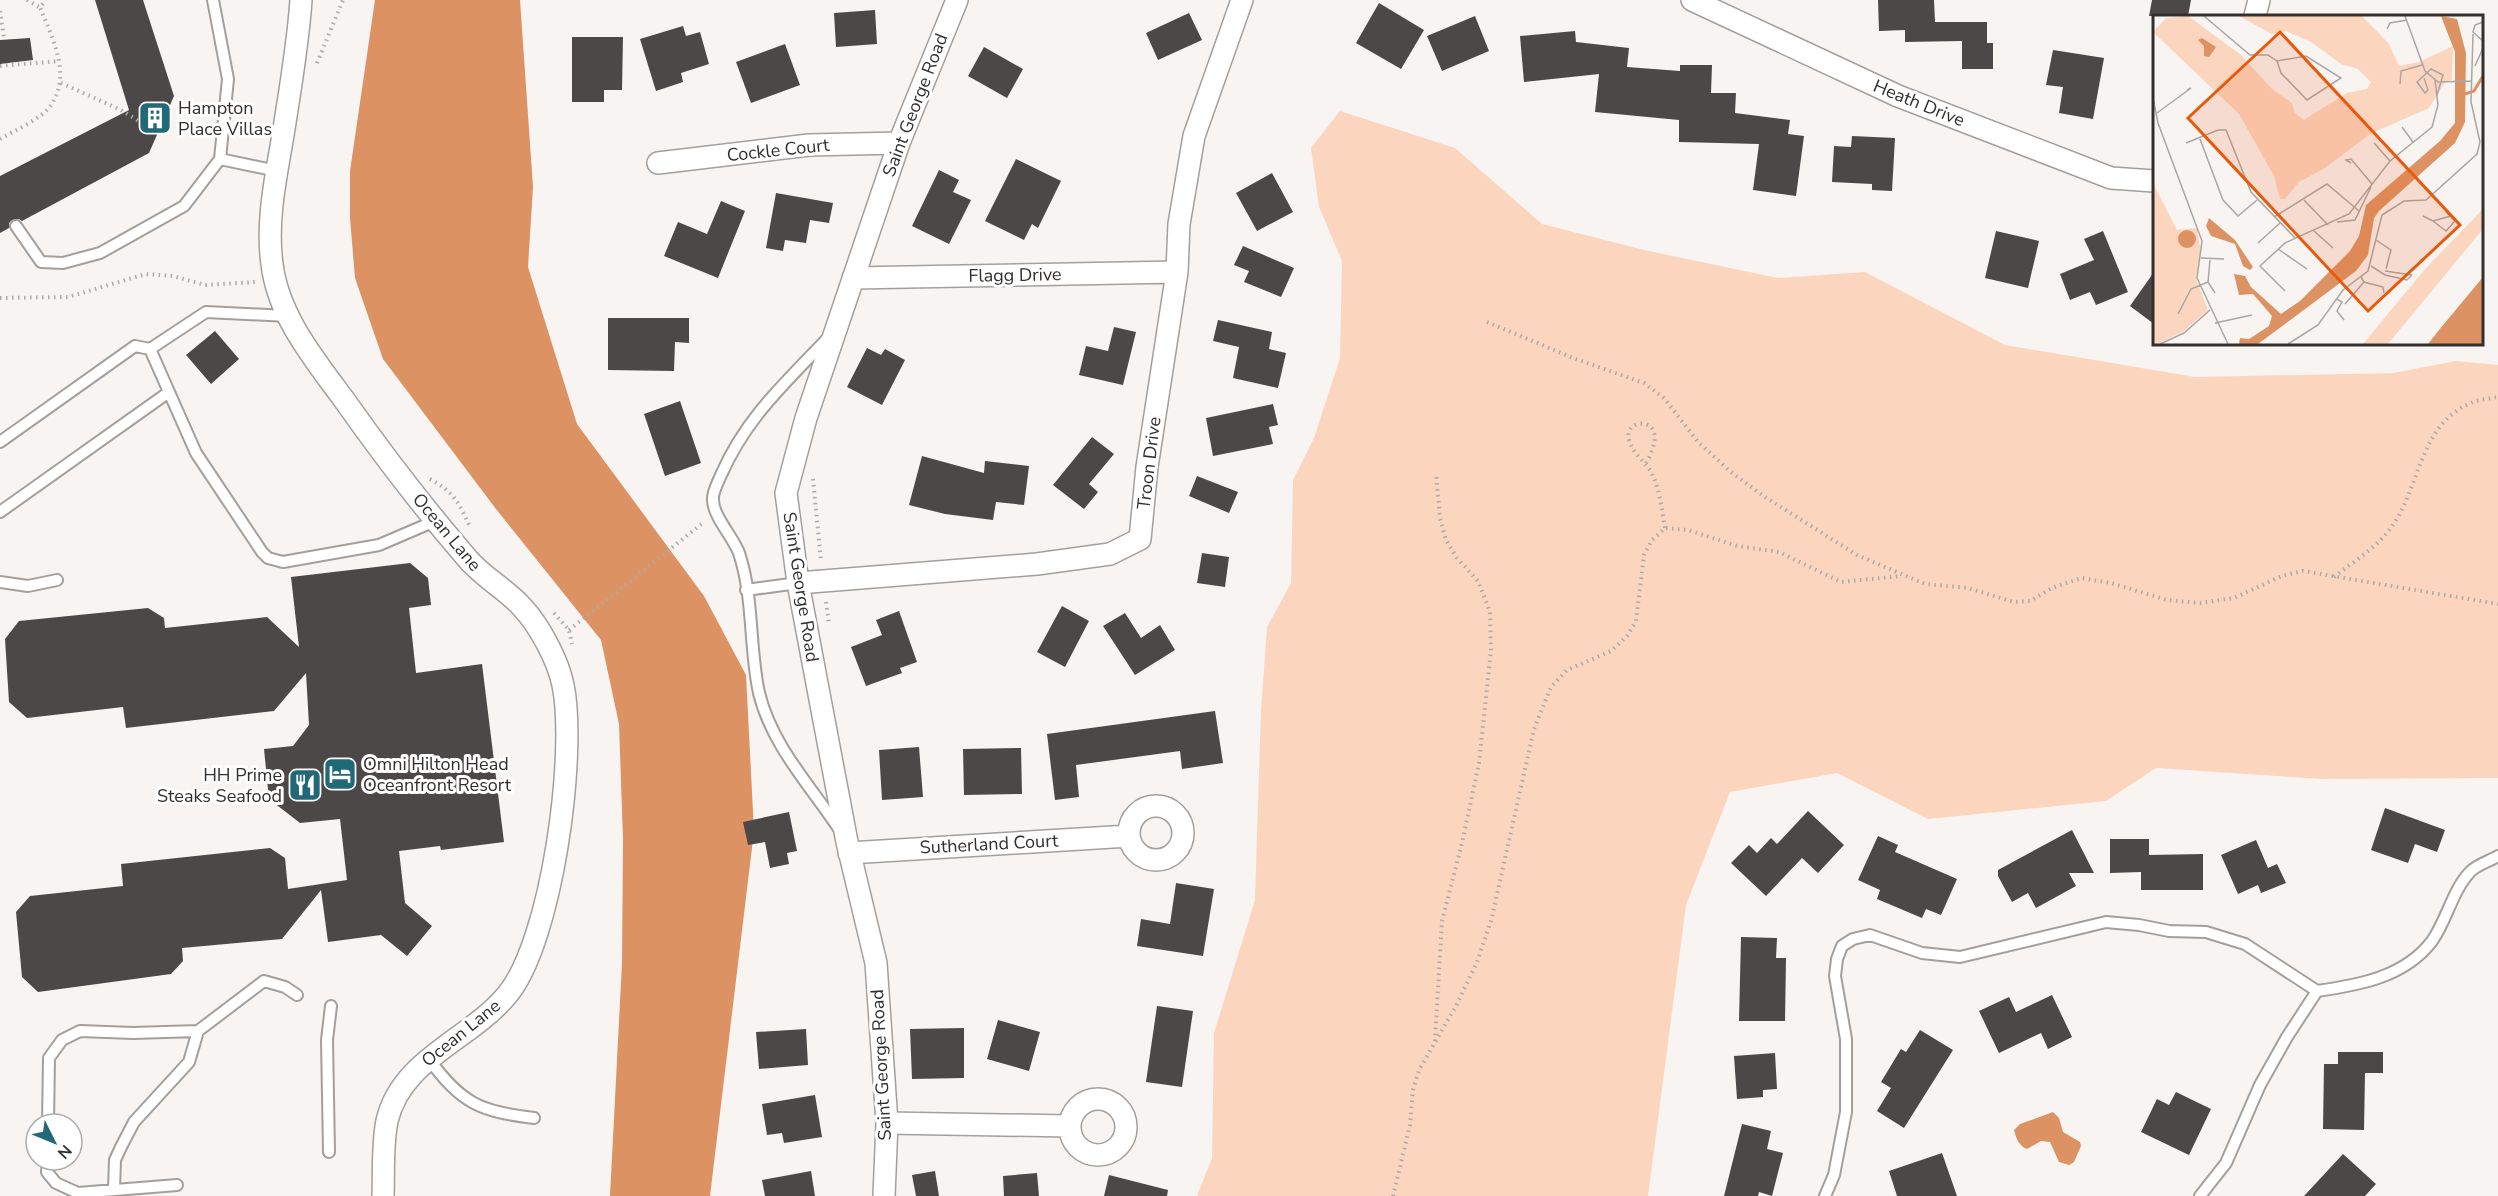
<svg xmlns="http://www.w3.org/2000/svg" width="2498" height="1196" font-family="'Nunito Sans',sans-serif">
  <rect width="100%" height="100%" fill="#f8f4f2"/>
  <path fill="#fcd5bf" d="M1340,111l115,37 87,76 102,26 134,28 87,-6 140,73 190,32 198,-4 63,-12 42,4v413l-178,1 -164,-11 -50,33 -178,18 -91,-46 -107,19 -44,113 -38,291h-451l15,-38 2,-125 41,-133 6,-190 6,-83 24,-44 2,-103 21,-42 26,-80 2,-97 -23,-54 -8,-59z"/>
  <path fill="#dc9263" d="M375,0h145l13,187 -5,80 49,157 127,172 42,79 8,156 -44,365h-100l12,-233 1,-124 -4,-115 -18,-84 -105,-131 -113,-150 -28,-81 -5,-60v-47z
    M2053,1112l6,6 4,14 17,10 1,4 -7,16 -5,3 -10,-3 -9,-20 -9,-1 -14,8c-8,-3 -11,-11 -13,-19l6,-6z"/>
  <path fill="#4c4847" d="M95,0h48l31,96 -25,57 -127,68 -3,-2 -7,1 -3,3v5l-9,5v-57l129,-66z
    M1878,0h56l1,22h52v21h6v26h-31v-28l-57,1v-12l-26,1z
    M2152,0h39l-3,16h-39z
    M1379,3l45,27 -23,39 -45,-26z
    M875,10l2,34 -41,3 -2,-34z
    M1189,13l13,27 -44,20 -12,-27z
    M1475,16l14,35 -47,20 -15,-35z
    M683,26l3,10 14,-4 9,32 -28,9 2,9 -27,9 -16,-52z
    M1575,31l1,11 53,6 -2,19 53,4v-6h32l-1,28h25l-1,20 55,7 -2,14 16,2 -8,60 -43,-6 6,-46 -80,-2v-22l-84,-8 4,-38 -75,8 -4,-46z
    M572,37h51l-1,53h-18v12h-32z
    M30,38l3,22 -33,4v-24z
    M785,44l15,41 -49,18 -15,-41z
    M984,47l39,22 -16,29 -39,-22z
    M2053,50l51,8 -11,61 -34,-6 4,-26 -17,-2z
    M1852,136l43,2 -3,53 -20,-1v-6l-40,-2 2,-36 17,1z
    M1016,159l45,22 -23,47 -6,-4 -8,16 -39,-19z
    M939,170l20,10 -6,12 18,8 -22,44 -37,-18z
    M1272,173l21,39 -36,19 -21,-38z
    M776,193l57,10 -4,20 -19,-3 -4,23 -21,-3 -2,11 -17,-3z
    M721,201l24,10 -27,67 -54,-22 14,-34 29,12z
    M1996,231l43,10 -11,47 -43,-10z
    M2103,231l25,61 -32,13 -6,-13 -20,8 -10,-26 34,-14 -10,-21z
    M1243,246l51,22 -13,29 -37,-15 5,-11 -15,-6z
    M2154,272v52l-24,-18z
    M608,318h81v25l-14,-1 -1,29 -66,-1z
    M1218,320l54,12 -3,17 17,4 -8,35 -45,-10 6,-31 -26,-6z
    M1114,327l22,5 -13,53 -44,-10 7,-29 22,5z
    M215,331l24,28 -28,25 -25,-29z
    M867,348l14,7 4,-6 20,11 -23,45 -35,-18z
    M680,401l21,62 -36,13 -21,-62z
    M1273,404l5,21 -9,2 4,17 -60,12 -7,-38z
    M1092,437l22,17 -25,30 9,8 -14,17 -31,-24z
    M922,456l62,17 1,-12 44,5 -5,39 -28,-3 -3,18 -48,-6 -36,-9z
    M1197,476l41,16 -9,21 -40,-17z
    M1202,553l27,4 -4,30 -28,-4z
    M410,563l18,15 3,27 -22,3 7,65 66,-9 22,178 -63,8 -1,-4 -41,5 6,52 27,23 -25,30 -26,-21 -53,7 -7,-52 -39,49 -100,9 1,13 -12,13 -133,18 -16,-15 -6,-65 14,-16 93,-10 -2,-22 149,-16 15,10 3,31 59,-9 -7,-61 -40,4 -31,-24 -5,-50 29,-3 16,-21 -3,-52 -32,38 -148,17 -3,-21 -96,11 -18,-16 -4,-63 14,-18 129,-13 16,10 1,10 102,-11 32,30 -8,-70z
    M1062,606l27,15 -24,46 -28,-15z
    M899,611l18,51 -17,6 2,5 -36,13 -15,-39 31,-12 -6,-15z
    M1125,613l16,25 19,-13 15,25 -40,25 -32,-49z
    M1215,711l8,52 -41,6 -2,-18 -104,14 3,32 -24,3 -8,-66z
    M919,747l4,50 -41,3 -3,-50z
    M1021,748l1,46 -58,1 -1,-46z
    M2385,808l60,22 -8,22 -22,-8 -7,19 -37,-13z
    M1808,811l36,34 -26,28 -16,-15 -36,38 -35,-33 18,-18 8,8 14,-15 6,6z
    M789,812l8,39 -10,2 2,11 -19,4 -5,-26 -17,3 -5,-23z
    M2072,830l22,43h-25l7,13 -40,22 -8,-15 -16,9 -14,-26v-6z
    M1878,836l20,9 -3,7 62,27 -16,36 -15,-6 -4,9 -45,-19 3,-9 -22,-10z
    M2110,839h39v16l54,-1v36h-62v-18l-31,1z
    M2256,840l12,28 9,-4 9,19 -25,10 -3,-8 -20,9 -17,-39z
    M1176,883l38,6 -11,67 -66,-10 4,-27 29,5z
    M1741,937l36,1 -1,20h10l-1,63h-46z
    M2052,995l20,42 -24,12 -7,-16 -42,20 -20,-42 30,-14 7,15z
    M1157,1006l36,5 -11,76 -36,-5z
    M998,1020l42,12 -11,39 -42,-12z
    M964,1028v50l-52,1 -2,-50z
    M806,1029l2,36 -49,4 -3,-37z
    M1920,1030l33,20 -49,78 -27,-17 14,-23 -10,-6 20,-33 5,3z
    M2338,1052h45v21h-18l-1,57 -41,-1 1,-65h14z
    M1775,1053l2,36 -14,1v7l-26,2 -3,-43z
    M2176,1092l35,17 -22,46 -48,-23 16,-33 12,6z
    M815,1095l7,42 -38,6 -2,-10 -15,2 -5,-31z
    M1742,1124l29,7 -4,18 16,4 -11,43 -13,-4 -1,4h-34z
    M1942,1153l15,43h-60l-8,-25z
    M2343,1154l33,30 -11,12h-61z
    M811,1171l4,25h-50l-3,-16z
    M935,1171l4,25h-23l-4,-21z
    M1037,1173l2,23h-35l-1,-20z
    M1109,1175l59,15 -1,6h-63z"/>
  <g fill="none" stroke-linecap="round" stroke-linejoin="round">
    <g stroke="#a39f9d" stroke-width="14">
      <path id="lane" d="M213,0l15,79 -8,80
        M16,226l25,36 22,1 37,-10 84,-47 36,-47 57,12
        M827,339c-42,44 -81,79 -106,136 -3,7 -9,18 -8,25 0,16 20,37 26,53 15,45 10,94 20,140 13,53 51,92 80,136
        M169,392l27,61 66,99 6,6 15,4 96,-17 56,-24
        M0,442l135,-96 15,3 56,-37 82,4
        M0,512l169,-120 -19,-43
        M0,582l28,4 29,-6
        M746,590l52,-7
        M428,1058c34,46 51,53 106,60
        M48,1124l1,-66 13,-18 18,-9 53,2 65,-2 66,-50 21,6 12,8
        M329,1152l-2,-112 4,-34
        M48,1160l-1,12 9,11 22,10 99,-8
        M114,1189l1,-29 6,-13 13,-25 55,-60 9,-31
        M1825,1196l9,-21 12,-63v-73l-11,-63 2,-17 5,-13 11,-7 17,-4 52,18 38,4 146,-35 33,3 30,6 37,1 39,12 72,47
        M2200,1196l26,-33 34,-78 27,-48 30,-46c42,-6 88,-14 115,-50 15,-21 20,-50 38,-69 6,-7 20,-11 28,-16"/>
    </g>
    <g stroke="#a39f9d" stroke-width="24">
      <path id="street" d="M301,0c-3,45 -11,90 -18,135 -7,42 -17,86 -11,129 6,52 43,96 73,137 38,54 78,106 121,156 16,20 39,31 56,50 17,18 36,53 41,78 14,68 -11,257 -56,310 -37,45 -106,64 -120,126 -5,24 -3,51 -4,75
        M1692,0l206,96 213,82 43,3
        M2255,16l4,-16
        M658,163l151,-18 90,-2
        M853,278l324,-6
        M798,583l239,-19 73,-10 30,-15 7,-72 30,-195 2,-48 15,-88 48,-136
        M1129 833a27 27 0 1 1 54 0a27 27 0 1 1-54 0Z
        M849,853l280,-17
        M1070 1127a28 28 0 1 1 56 0a28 28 0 1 1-56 0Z
        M887,1123l183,3
        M884,1196l3,-73 -11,-160 -29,-121 -49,-259 -12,-90 20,-75 93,-275 58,-143"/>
    </g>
    <path stroke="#aca9a8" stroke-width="4" stroke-dasharray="1.5 4.5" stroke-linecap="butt" d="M27,0l12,7
      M0,11l4,27
      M317,63l26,-63
      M0,66l59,-5
      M61,83l60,27 21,13
      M0,139c14,-8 43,-21 51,-34 21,-31 1,-67 -11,-98l6,-7
      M0,298l68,-1 78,-23 27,2 32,9 50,-3
      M1487,322l86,36 71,25 20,15 34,44 33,30 31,23 95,60 68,29 43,4 46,14 16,-1 22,-13 29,-10 30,5 56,17 33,3 34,-5 48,-22 21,-5 195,33
      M1646,463c6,-10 17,-35 -2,-39 -10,-2 -18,6 -15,16 3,13 17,22 23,34 8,16 10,37 13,54
      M430,479c24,13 29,24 40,48
      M813,479l8,82
      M2334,577c19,-15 42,-29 56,-48 31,-41 28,-104 81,-126 8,-4 18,-4 27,-6
      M826,602l3,22
      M554,613l15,17 3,14
      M569,630l135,-108
      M1435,1041l7,-120 20,-78 17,-80 12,-113 -1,-38 -12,-31 -21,-23 -11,-18 -6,-22 -4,-44
      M1393,1196l17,-71 3,-35 6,-20 37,-64 21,-44 14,-41 43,-192 17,-42 16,-17 44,-19 16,-15 9,-15 8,-66 8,-15 13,-12 23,2 49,16 42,6 62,30 60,-6"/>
    <use href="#lane" stroke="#fff" stroke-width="10"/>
    <use href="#street" stroke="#fff" stroke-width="21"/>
  </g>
  <defs>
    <g id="building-square" transform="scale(1.725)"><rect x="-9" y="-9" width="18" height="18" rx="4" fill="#226977" stroke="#fff"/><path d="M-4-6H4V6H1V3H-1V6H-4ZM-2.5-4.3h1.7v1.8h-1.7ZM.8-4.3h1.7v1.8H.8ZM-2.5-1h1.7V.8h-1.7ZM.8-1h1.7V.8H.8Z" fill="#fff"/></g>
    <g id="hotel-square" transform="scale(1.725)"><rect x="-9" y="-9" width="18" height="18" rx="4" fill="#226977" stroke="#fff"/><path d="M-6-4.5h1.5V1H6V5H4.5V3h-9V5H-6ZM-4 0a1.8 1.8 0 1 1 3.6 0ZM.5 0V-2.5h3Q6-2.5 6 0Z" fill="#fff"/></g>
    <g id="restaurant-square" transform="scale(1.725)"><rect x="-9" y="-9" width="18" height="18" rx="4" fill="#226977" stroke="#fff"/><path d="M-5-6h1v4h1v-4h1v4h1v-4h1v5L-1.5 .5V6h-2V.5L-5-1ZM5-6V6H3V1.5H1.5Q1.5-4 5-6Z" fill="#fff"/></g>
  </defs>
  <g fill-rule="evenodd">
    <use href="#building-square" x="155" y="118"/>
    <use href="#hotel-square" x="340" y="774"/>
    <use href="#restaurant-square" x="305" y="785"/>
  </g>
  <g text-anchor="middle" stroke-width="6" stroke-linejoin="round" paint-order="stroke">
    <g font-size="18" fill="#32302f" stroke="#fff">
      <text transform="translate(1919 103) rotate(22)" y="6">Heath Drive</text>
      <text transform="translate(915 105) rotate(-69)" y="6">Saint George Road</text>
      <text transform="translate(778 150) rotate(-6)" y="6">Cockle Court</text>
      <text transform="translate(1015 275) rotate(-1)" y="6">Flagg Drive</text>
      <text transform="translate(1149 463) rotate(-83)" y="6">Troon Drive</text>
      <text transform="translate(447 532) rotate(50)" y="6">Ocean Lane</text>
      <text transform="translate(801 587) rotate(81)" y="6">Saint George Road</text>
      <text transform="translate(989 844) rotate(-3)" y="6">Sutherland Court</text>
      <text transform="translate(461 1033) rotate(-39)" y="6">Ocean Lane</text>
      <text transform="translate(881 1065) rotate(-93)" y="6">Saint George Road</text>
    </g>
    <g font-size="18" fill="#32302f" stroke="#fff" text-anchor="start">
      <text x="178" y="114">Hampton<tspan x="178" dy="21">Place Villas</tspan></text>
      <text x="363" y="770">Omni Hilton Head<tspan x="363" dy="21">Oceanfront Resort</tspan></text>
      <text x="282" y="781" text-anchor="end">HH Prime<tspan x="282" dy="21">Steaks Seafood</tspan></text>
    </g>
  </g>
  <g transform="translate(2153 15)">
    <rect width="330" height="330" fill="#f8f4f2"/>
    <path d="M35,1l53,39 31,34 20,14 3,10 9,7 43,-27 20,-4 4,-7 -13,-13 -17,-5 -30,-22 -25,-11 -14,3 -33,-18h123l27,28 10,22 20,-4 34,-16 -1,34 -6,1 -17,27 -59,26 -45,34 -26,14 -14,17h-5l-6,-23 -35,-62 -86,-82 13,-14zM0,168l24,47 20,-2 4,25 -5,26 12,31 -24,21 -27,13h-4zM330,194v20l-95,115h-25l62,-75z" fill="#fcd5bf"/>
    <path d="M288,1l16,3 9,34 -1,69 -10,21 -76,68 -5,7 -6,37 -12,16 -98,73h-19l1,-6 9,1 20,-13 3,-10 -19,-22 -14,1 -5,-21 11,2 6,11 30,27 19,-13 50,-50 9,-15 7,-31 74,-64 15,-18v-71zM49,23l14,9 -7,10 -5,-1v-10l-6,-6zM56,203l26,22 18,27 -3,3 -7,-4 -8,-22 -24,-8 -5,-10zM25 224a9 9 0 1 1 18 0a9 9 0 1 1-18 0ZM330,262v67h-55l11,-14z" fill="#dc9263"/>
    <path fill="none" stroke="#dc9263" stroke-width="3" d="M312,79l9,-3 9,-15"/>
    <path fill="none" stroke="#a9a6a4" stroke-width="1.5" d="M51,1l46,39h18l9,6 29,-5 35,22 -34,22 -26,-27 -4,-12M252,1l20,55 13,11 33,-1M330,7l-8,3 -2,7 10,9M234,14l3,-6 17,-3M322,51l8,-18M271,63l4,12 -3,3 -8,-11 14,-13 12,6 -6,20M247,69l1,-13 21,-6M0,83l5,25 44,118 -5,37 31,66M4,98l34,-25 -4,2M252,116l-3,-4 11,15M47,124l23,61 15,16 19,-16M33,128l32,-13h8l25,62 44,46M225,132l-4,-4 16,18M198,148l-5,-3 5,-1 21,25M151,185l24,25M270,201l10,5 18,-5M121,202l53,-33 32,27M280,206l13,10 9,-10 -9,-9M184,207l18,-2 16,-33M161,216l19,17M223,225l15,10 -5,19M105,228l22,-20M125,234l29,20M48,243l23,1M57,245l-2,22 7,11M218,251l14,9 22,5 5,-5M232,256l27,4M208,262l3,5 19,5 1,6M132,276l-25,-25 25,-23 64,-29 41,-53 42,-34 6,-22 -3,-25M184,284l5,3 -5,9 7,9M192,289l19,-22M25,299l13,-25 17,-7M62,308l37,-8M7,329l24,-11 26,-23M135,329l30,-19 25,-35 25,-19 14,-56 22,-14 22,-1 51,-46 3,-12 -9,-40 2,-68"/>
    <path fill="#e8590c" fill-opacity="0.15" stroke="#e8590c" stroke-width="3" d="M127,17l180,193 -92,86 -180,-193z"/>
    <rect width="330" height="330" fill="none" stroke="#32302f" stroke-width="3"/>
  </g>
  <g transform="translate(54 1142) rotate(133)"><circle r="28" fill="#ffffff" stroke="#adacac" stroke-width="1.5"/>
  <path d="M0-4.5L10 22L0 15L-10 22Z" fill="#226977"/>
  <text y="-9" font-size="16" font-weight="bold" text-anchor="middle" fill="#32302f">N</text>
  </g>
</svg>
